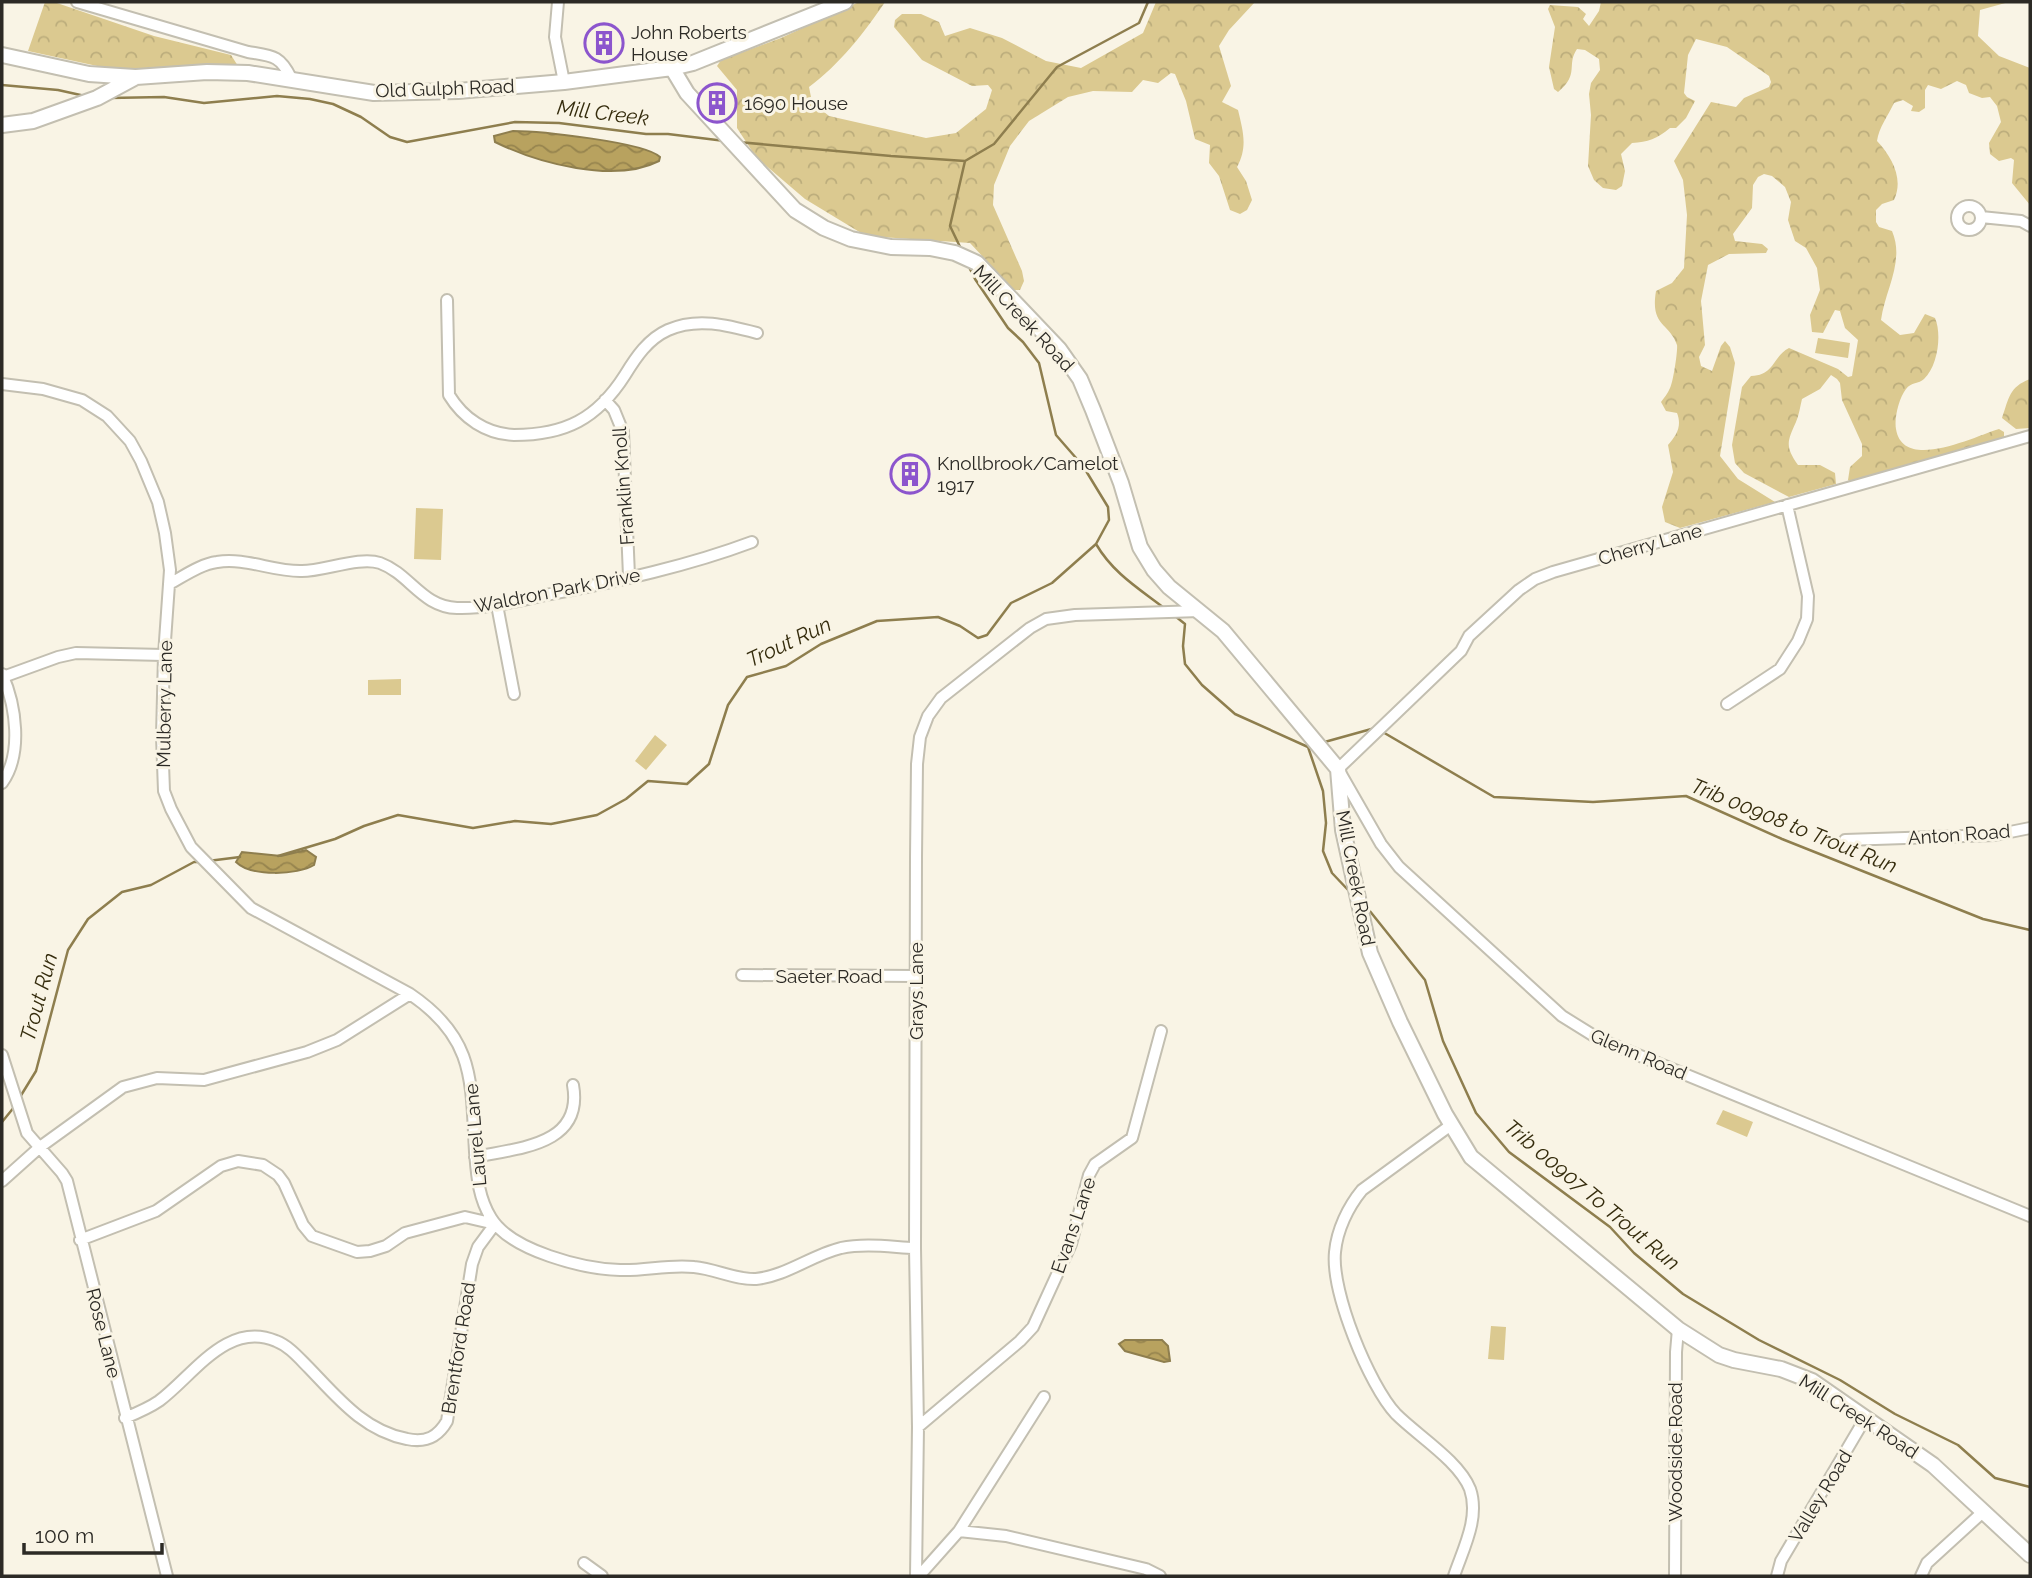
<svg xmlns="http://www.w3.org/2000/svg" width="2032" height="1578" font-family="Raleway,sans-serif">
  <defs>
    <pattern id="forest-crowns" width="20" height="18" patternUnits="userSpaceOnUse" patternTransform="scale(1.75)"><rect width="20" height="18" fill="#dbc990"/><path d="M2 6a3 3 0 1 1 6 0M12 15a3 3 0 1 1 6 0" fill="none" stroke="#bcad7c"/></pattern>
    <pattern id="water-waves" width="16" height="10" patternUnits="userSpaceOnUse" patternTransform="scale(1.75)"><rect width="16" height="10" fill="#b8a25f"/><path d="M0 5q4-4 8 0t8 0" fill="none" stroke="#96844e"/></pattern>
  </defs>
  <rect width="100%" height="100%" fill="#f9f4e5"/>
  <path fill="url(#forest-crowns)" d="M45,2h9l100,34 77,19 7,11 -127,3 -83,-18z
    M859,2h26c-20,30 -46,63 -76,85l3,15 17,14 97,22 30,-5 30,-24 6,-19 -4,-5 -16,1 -50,-26 -28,-33 1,-7 7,-6h19l18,8 6,14 25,-8 32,10 44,23 35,7 62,-35 13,-31h99l-26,28 -10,16 12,40 -9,16 16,8c5,21 10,37 -1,57l9,14 6,19 -5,10 -7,4 -10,-4 -11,-34 -10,-13 1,-18 -15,-6 -9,-38 -11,-27 -4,-1 -13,10 -15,-3 -11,12 -39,-1 -25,6 -39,24 -19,25 -16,39 -1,20 29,66 2,10 -4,9h-6l-44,-47 -104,-7 -61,-37 -49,-42 -19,-29v-38l-20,-24 4,-6 60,-22z
    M1601,2h298l3,2 8,-2h99l-29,8 -2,26 21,20 31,12v137l-18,-22 2,-23 -3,-2 -12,3 -9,-7 -1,-11 12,-21 -4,-16 -7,-9 -8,1 -13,-5 -3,-8 -9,-4 -16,8 -13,-4 -3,5v18l-6,4 -8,-1 2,-5 -10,-6 -9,3c-6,13 -15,24 -17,38 15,16 27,38 17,59l-12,4 -6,6v12l3,5 13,4c13,30 -7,59 -11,89l19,15 14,-2 11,-19 10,4c7,16 3,48 -11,61 -5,5 -13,3 -18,10 -7,9 -12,29 -10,40 7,43 77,8 103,0l5,3v7l-154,43 -2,-2 2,-13 12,-11v-12l-20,-44 -2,-17 -3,-4 -6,-4 -11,14 -18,10c-2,8 -3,16 -6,23 -9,20 -11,24 2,43h22l15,8 1,11 -47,13 -45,-24 -9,-10 -3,-18 10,-58 9,-11c24,-1 21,-19 38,-28l49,21 10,8 4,-1 6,-36 -13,-12 -5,-17 -5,-1 -12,23 -11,-1 -2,-17 10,-25 -3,-22 -11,-20 -11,-7 -7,-21 3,-18 -6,-15 -13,-11 -8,-2 -6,3 -5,8 -1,23 -19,26 2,7 27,3 6,5 -2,4 -37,1 -21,11 -7,36 4,44 -6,12 2,9 11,5 9,-25 4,-5 5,6 5,16 -15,93 18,23 37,23 -95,26 -15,-6 -3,-15 11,-35 -5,-27c9,-10 14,-19 9,-32l-11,-2 -5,-9c3,-4 7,-9 9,-14 3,-5 8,-38 7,-43 -8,-23 -27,-18 -21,-54l16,-8 12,-15 3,-53 -4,-35 -9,-19 37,-59 25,5 8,-9 25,-11 2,-5 -2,-6 -42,-29 -31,-8 -8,16 -4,38 3,4 8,4 -9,17 -10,10h-6c-13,11 -22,14 -38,15l-11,11 4,17 -3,15 -6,4 -13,-2 -9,-8 -6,-14 3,-51 -2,-21 2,-11 9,-13 -1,-11 -14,-9 -8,-1c-11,16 3,25 -19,43l-4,-3 -5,-22 6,-40 -7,-18 2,-4 28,2 8,7 -3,5 6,7 10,-15z
    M2030,379v49l-14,1 -14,-11c7,-20 7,-31 28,-39z"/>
  <path fill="#dbc990" d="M1818,338l32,5 -2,15 -33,-5z
    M416,508l27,1 -2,51 -27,-1z
    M401,679v16h-33v-15z
    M655,735l12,10 -21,25 -11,-9z
    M1723,1110l30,12 -6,15 -31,-13z
    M1491,1326l15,1 -2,33 -16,-1z"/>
  <path fill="url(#water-waves)" stroke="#8e7e4e" stroke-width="2" d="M513,131c25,0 132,11 147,26l-1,4c-45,23 -121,2 -164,-19l-1,-6z
    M306,850l10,7 -2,8c-16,10 -63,12 -78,-3l6,-10 39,4z
    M1125,1340h37l6,6 2,15 -6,1 -39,-11 -6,-7z"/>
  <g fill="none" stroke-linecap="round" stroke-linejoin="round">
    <path stroke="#8e7e4e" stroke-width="2.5" d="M2,85l56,5 27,6
      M109,98l55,-1 40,6 73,-7 33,3 23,5 28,13 29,20 17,5 108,-20 44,1 87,11h22l57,7
      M738,142l153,14 74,5 29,-17 63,-77 82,-44 9,-21
      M962,251l-12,-25 15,-65
      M1096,544c17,29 42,44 68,64
      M1175,616l10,8 -2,22 2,18 17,21 33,29 73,33 15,44 3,32 -3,28 9,22 18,19
      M1381,731l113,66 99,5 93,-6 96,43 201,80 47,11
      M1321,743l54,-15
      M278,856l57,-17 29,-13 34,-11 75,13 42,-7 36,3 46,-9 29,-16 22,-18 39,3 22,-20 19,-59 19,-28 39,-11 35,-22 56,-23 61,-4 22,9 18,12 9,-3 24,-32 41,-20 44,-39 13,-24 -1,-13 -25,-41 -27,-31 -17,-72 -16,-21 -15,-14 -33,-49 -6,-12
      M208,861l32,-4
      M1365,905l60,75 18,61 33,72 33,39 101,75 24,26 49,41 76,46 81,40 55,34 63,31 37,33 35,9
      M20,1097l16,-26 32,-121 20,-31 34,-27 29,-7 43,-23h7
      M2,1122l13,-16"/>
    <g stroke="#c3bfb1" stroke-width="14">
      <path id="minor" d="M77,2l171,50c24,4 32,3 43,26
        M558,2l-3,35 9,45
        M1957 218a12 12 0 1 1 24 0a12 12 0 1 1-24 0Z
        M1981,217l40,4 9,5
        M447,300l2,95c14,23 37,39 65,40 51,0 83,-16 111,-60 11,-18 23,-36 43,-45 29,-13 59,-5 89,3
        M2,384l41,5 39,11 25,16 23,25 11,20 17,41 7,31 5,37 -6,85 -2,81 2,55 7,18 20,38 60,61 159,86
        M605,400l9,10 9,22 6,144
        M2030,436l-477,136 -18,7 -16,11 -50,46 -8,15 -123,118 43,75 18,23 163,149 37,23 431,177
        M169,584c15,-8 32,-20 48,-22 28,-5 57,10 85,9 22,0 58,-15 78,-8 30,11 42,44 77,45 32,1 63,-8 94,-14 68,-13 137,-28 201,-52
        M497,605l17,89
        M2,674c14,31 21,80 0,109
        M3,677l55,-20 18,-4 88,2
        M1727,704l53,-35 18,-28 9,-22 1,-23 -21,-91
        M1845,840l150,-5 35,-7
        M742,975l175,1
        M2,1055l25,78 35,40 5,8 100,395
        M1451,1125l-89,65c-14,17 -25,40 -27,62 -4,40 34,133 61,162 22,22 63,47 74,75 10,29 -7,60 -16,87
        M475,1157c42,-9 109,-11 98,-72
        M2,1181l38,-34 83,-60 34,-9 47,2 103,-28 30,-12 73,-46c65,44 61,86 65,158 2,23 3,45 16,66 20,33 93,51 129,52 25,1 49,-6 74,-3 22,2 41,13 62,12 30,-3 56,-24 85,-31 24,-5 50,-1 74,0
        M80,1240l76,-29 65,-45 17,-5 25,4 15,10 6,8 19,42 9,11 45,16 13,-1 16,-5 19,-13 60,-16 30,7
        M125,1418c12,-5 24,-10 34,-17 34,-25 68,-81 117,-60 13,5 23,17 33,27 28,29 55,63 98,71 19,4 31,-2 40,-18l25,-157 6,-17 17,-23
        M918,1427l102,-86 13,-14 38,-83 18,-69 6,-11 37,-26 29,-107
        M959,1531l85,-134
        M584,1563l18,13
        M916,1576l2,-149 -3,-179 1,-391 1,-93 3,-27 8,-21 13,-18 89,-70 16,-9 29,-4 125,-4
        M919,1576l40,-45 47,5 140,33 14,7
        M1675,1576l1,-224 2,-23
        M1777,1576l4,-15 85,-144
        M1921,1576l6,-13 57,-52"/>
    </g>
    <g stroke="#c3bfb1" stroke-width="18">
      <path id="tertiary" d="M2,55l87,19 46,3
        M672,68l15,25 108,117 29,18 27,11 40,8 39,1 25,5 22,10 82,86 21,30 13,31 28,73 19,64 14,23 15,17 54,44 115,138 5,61 27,123 30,69 45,92 26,43 207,172 41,26 15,5 47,9 31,12 121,84 97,90
        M2,125l31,-4 64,-23 39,-21 71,-5 41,1 126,20 84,-2 106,-9 108,-14 21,-5 152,-61"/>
    </g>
    <use href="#minor" stroke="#fff" stroke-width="10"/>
    <use href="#tertiary" stroke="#fff" stroke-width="14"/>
  </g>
  <defs>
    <g id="building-ring" transform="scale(2.0125)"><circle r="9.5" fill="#f9f4e5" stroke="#8c55cd" stroke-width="1.5"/><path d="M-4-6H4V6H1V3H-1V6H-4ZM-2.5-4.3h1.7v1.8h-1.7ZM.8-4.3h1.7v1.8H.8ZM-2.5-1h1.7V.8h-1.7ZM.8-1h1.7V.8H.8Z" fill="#8c55cd"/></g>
  </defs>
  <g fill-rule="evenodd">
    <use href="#building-ring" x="604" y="43"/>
    <use href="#building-ring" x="717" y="103"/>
    <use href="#building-ring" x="910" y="474"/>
  </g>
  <g text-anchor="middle" stroke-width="6" stroke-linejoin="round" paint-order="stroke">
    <g font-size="19" fill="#2c2a25" stroke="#f9f4e5" text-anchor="start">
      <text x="631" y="39">John Roberts<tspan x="631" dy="22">House</tspan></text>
      <text x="744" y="110">1690 House</text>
      <text x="937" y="470">Knollbrook/Camelot<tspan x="937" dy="22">1917</tspan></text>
    </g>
    <g font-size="19" fill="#2c2a25" stroke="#f9f4e5">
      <text transform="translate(445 88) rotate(-2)" y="7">Old Gulph Road</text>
      <text transform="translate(1024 318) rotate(47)" y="7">Mill Creek Road</text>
      <text transform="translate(623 486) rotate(-94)" y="7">Franklin Knoll</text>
      <text transform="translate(1650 544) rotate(-16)" y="7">Cherry Lane</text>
      <text transform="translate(557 590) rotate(-11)" y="7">Waldron Park Drive</text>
      <text transform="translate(164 704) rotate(-89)" y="7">Mulberry Lane</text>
      <text transform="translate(1959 834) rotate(-4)" y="7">Anton Road</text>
      <text transform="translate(1356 878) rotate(79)" y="7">Mill Creek Road</text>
      <text x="829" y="983">Saeter Road</text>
      <text transform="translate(916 991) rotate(-90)" y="7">Grays Lane</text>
      <text transform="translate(1639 1054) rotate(23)" y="7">Glenn Road</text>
      <text transform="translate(475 1135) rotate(-95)" y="7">Laurel Lane</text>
      <text transform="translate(1073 1225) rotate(-71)" y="7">Evans Lane</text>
      <text transform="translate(104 1333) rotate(76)" y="7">Rose Lane</text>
      <text transform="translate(458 1348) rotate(-81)" y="7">Brentford Road</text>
      <text transform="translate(1859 1416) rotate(33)" y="7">Mill Creek Road</text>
      <text transform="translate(1675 1452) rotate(-90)" y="7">Woodside Road</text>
      <text transform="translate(1820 1496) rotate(-59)" y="7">Valley Road</text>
    </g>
    <g font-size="21" font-style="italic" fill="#352c0d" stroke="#f9f4e5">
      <text transform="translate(603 113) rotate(7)" y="7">Mill Creek</text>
      <text transform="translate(789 642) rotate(-25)" y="7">Trout Run</text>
      <text transform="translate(1794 826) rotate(22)" y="7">Trib 00908 to Trout Run</text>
      <text transform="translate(39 997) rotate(-75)" y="7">Trout Run</text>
      <text transform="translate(1592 1195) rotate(40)" y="7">Trib 00907 To Trout Run</text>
    </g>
  </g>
  <rect width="2032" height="1578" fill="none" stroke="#2c2a25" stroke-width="7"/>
  <path d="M24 1543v10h138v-10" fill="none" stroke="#2c2a25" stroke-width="3.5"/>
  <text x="35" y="1543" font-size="21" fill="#2c2a25" stroke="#f9f4e5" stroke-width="5" paint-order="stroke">100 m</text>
</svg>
